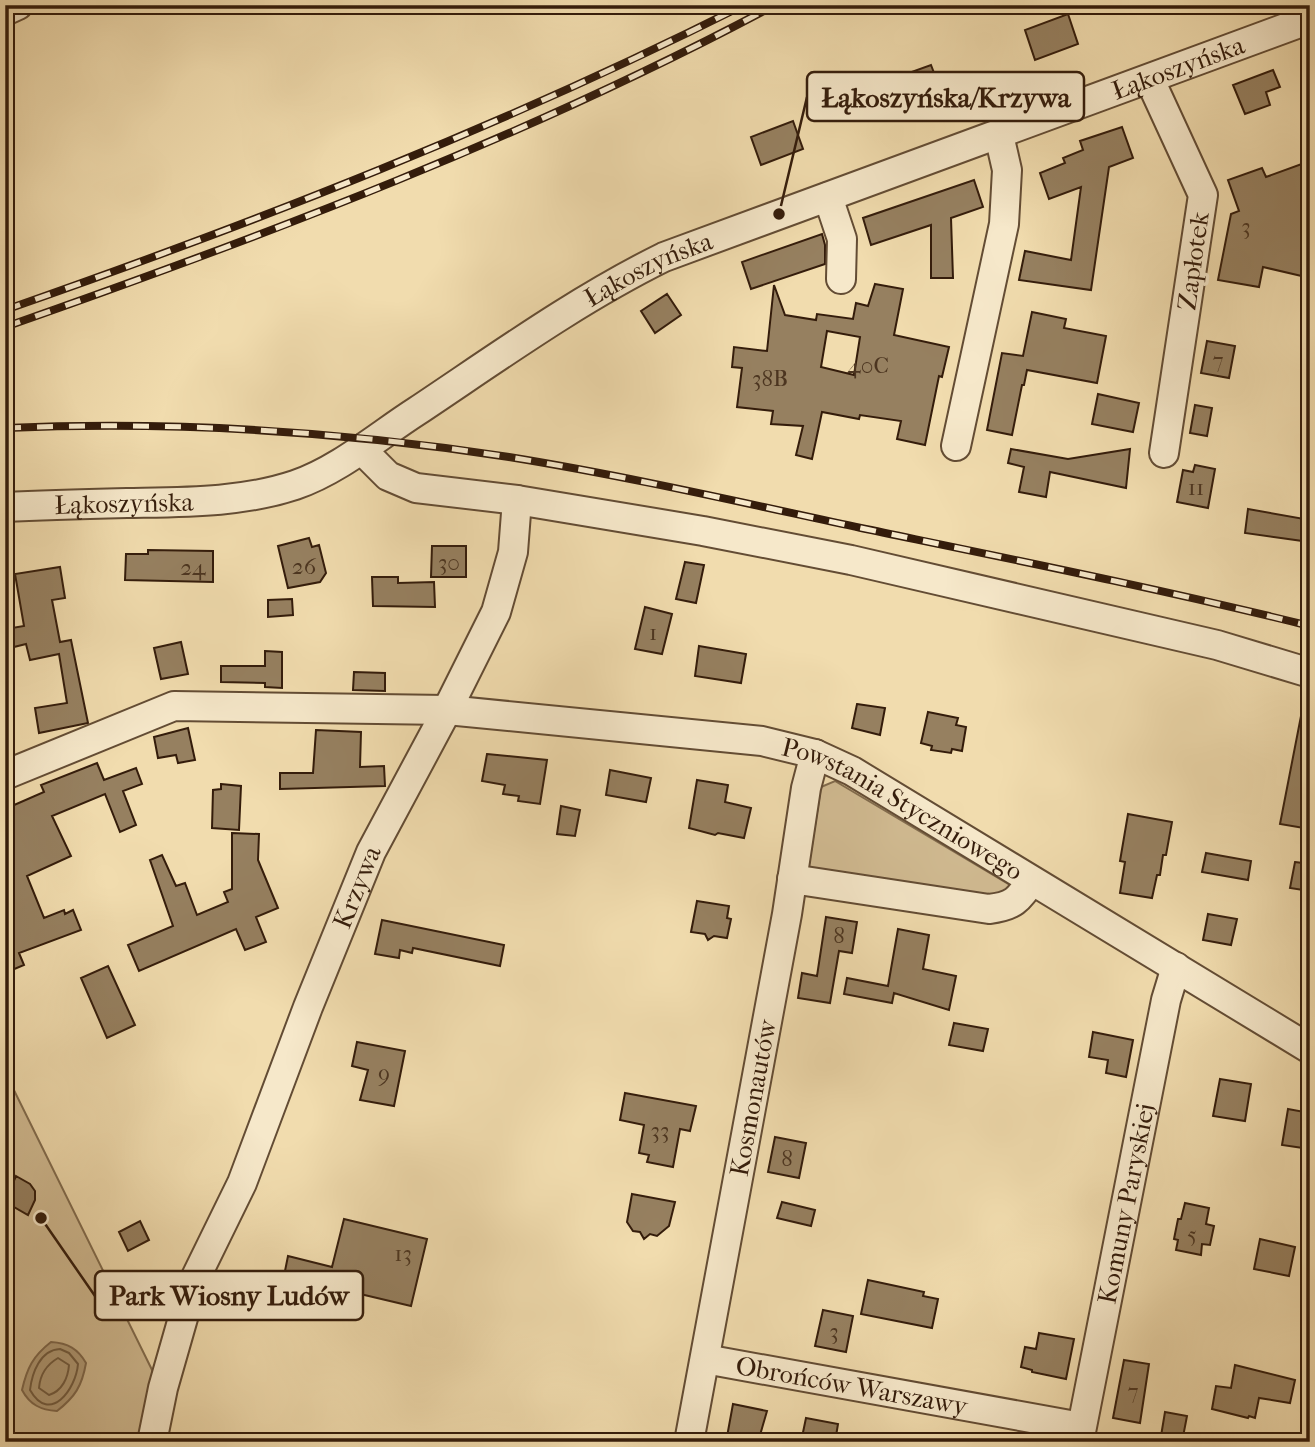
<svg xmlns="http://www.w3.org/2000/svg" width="1315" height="1447" font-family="'IM FELL French Canon',serif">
  <rect width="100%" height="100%" fill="#f1dcae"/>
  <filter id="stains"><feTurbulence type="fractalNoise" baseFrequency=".00286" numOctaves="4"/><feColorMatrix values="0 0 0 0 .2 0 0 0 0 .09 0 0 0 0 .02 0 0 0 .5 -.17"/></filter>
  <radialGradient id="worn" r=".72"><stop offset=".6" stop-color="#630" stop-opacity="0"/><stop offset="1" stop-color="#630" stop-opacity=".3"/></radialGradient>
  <path fill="#d1bb92" stroke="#826c4e" stroke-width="2" d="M835,781l180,107 -10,10 -197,-27 13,-84z
    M5,1072l152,308 -13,62h-139z"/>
  <path fill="#b19b77" stroke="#7f684c" stroke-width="2" d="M51,1342c17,1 27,7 35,21 -4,23 -11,34 -29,48 -16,-1 -27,-6 -35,-21 5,-22 11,-34 29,-48z"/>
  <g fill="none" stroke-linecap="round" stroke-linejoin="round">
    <path stroke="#725c41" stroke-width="2" d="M60,1349l9,4 9,11c-2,25 -28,61 -48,26 2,-17 10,-40 30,-41z
      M58,1358l11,7c-1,13 -7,26 -20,30l-10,-7c1,-13 7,-23 19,-30z"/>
  </g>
  <path fill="#968060" stroke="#341c0b" stroke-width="2" fill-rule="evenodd" d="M1068,14l10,30 -43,16 -10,-30z
    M931,65l11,29 -42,15 -11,-29z
    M1273,70l7,17 -14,5 4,13 -25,9 -12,-29z
    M793,121l10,28 -42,16 -10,-28z
    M1122,127l11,31 -24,9 -18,123 -72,-10 6,-29 46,9 10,-73 -32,12 -9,-26 25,-10 -2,-5 20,-8 -3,-9z
    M1310,161v117l-47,-11 -4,20 -41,-7 13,-66 8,-3 -11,-31 34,-12 4,9z
    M974,180l9,27 -32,11 2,60h-22v-53l-60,20 -8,-27z
    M822,234l3,11v19l-74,25 -9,-27z
    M875,284l28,5 -9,46 55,12 -7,30 -3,-1 -14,69 -28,-6 4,-18 -41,-6 -1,4 -37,-7 -10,47 -16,-4 7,-29 -32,-2 2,-13 -36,-4 5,-39 -10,-1 2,-20 33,4 7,-66 11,30 31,5 1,-6 36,5 3,-16 12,3zM827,331l33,6 -6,38 -33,-8z
    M667,294l14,21 -26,18 -14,-22z
    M1032,312l34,7 -2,9 42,8 -9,47 -70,-13 -3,15h-2l-10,50 -25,-5 15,-77 21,3z
    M1207,341l28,5 -6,32 -28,-5z
    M1098,394l41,9 -6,29 -41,-8z
    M1195,405l17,3 -5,28 -17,-3z
    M1011,449l57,10 62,-10 -4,39 -76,-16 -4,25 -27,-5 5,-25 -16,-4z
    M1195,465l20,4 -7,39 -31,-6 6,-32 10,2z
    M1248,509l62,11v22l-65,-9z
    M309,538l3,9 7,-2 7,28 -6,9 -32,6 -10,-42z
    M432,546h34v31h-35z
    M148,550l65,1v31l-88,-2 1,-26h22z
    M685,562l19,3 -8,38 -20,-4z
    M60,567l5,31 -13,2 8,42 11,-2 17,83 -49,10 -4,-25 32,-5 -8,-49 -29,6 -4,-16 -16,4 -4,-19 18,-3 -9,-52z
    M372,577h26v6l36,-1 1,25 -62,-1z
    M292,599l1,16 -25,2v-17z
    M645,607l27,7 -10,40 -27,-5z
    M181,642l7,32 -27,5 -7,-31z
    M699,646l47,8 -5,29 -46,-7z
    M265,651l17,1v36l-17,-1v-4l-44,-1v-16h44z
    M354,672l31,1v18l-32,-1z
    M857,704l28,4 -5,27 -28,-7z
    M928,712l30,6 -2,7 10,2 -4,24 -10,-2 -1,4 -20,-3 1,-4 -11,-3z
    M1301,716h9v113l-30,-5z
    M188,728l7,32 -17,3 -2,-8 -18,3 -4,-21z
    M316,730l45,2 -1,35 24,-1 1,20 -105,3v-16h33z
    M487,754l60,6 -7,44 -22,-3 1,-5 -16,-2 2,-9 -23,-4z
    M97,763l7,17 32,-12 6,16 -19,7 13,34 -16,7 -15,-38 -53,22 19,40 -44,20 17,42 20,-8 1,4 8,-4 8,20 -62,23 5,12 -19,8v-164l39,-17 -3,-7z
    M610,770l41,8 -5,24 -40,-7z
    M697,780l31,5 -3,17 26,6 -7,30 -26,-5 -3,2 -26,-7z
    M221,784l20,2 -2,44 -27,-2 1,-38 8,-1z
    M561,806l19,4 -5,26 -18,-2z
    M1128,814l44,8 -6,33h-3l-3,20h-3l-5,23 -32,-5 5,-31 -5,-1z
    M232,833l27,1 -1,26 20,48 -22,9 10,25 -21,8 -9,-21 -97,42 -11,-26 45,-19 -23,-66 12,-5 14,31 9,-3 12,32 31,-13 -4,-10 8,-3z
    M1206,853l45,8 -3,19 -46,-8z
    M1295,862l15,2v27l-20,-3z
    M697,901l32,5 -2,12 4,1 -4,19 -13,-2 -6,4 -3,-6 -14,-2z
    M1208,914l29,5 -6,26 -28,-5z
    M826,917l31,5 -5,31 -13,-2 -9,52 -32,-5 4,-25 15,3z
    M382,920l122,25 -4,21 -87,-18 -1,5 -12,-3 -1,8 -24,-4z
    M898,929l31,6 -6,34 33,7 -7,34 -55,-17 -2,10 -48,-9 3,-16 41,8z
    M108,966l27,59 -28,13 -26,-60z
    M954,1023l34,6 -5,22 -34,-6z
    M1093,1032l40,8 -7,37 -20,-4 2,-13 -19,-3z
    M357,1042l48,9 -11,55 -34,-6 8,-30 -16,-4z
    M1220,1079l31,5 -6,37 -32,-5z
    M625,1093l71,13 -6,25 -10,-2 -7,38 -26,-5 2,-7 -10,-2 5,-28 -24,-5z
    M1288,1109l22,4v36l-28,-4z
    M775,1137l31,6 -7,35 -31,-6z
    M16,1176l14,8 5,7v9l-7,15 -14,-8 -5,-7v-8z
    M632,1194l43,8 -6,24 -12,10 -7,-2 -6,5 -4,-7 -7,-1 -6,-9z
    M782,1202l33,8 -4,16 -34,-8z
    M1185,1203l24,5 -3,16 8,2 -4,19 -8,-1 -1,11 -25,-5 2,-10 -4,-1 4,-20h3z
    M344,1219l83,20 -16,67 -127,-30 4,-20 44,11z
    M140,1221l9,19 -21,11 -9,-19z
    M1260,1239l35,8 -6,29 -35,-7z
    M868,1280l56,12 -1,4 15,3 -6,29 -71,-14z
    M823,1310l30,6 -7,36 -31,-6z
    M1039,1333l35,6 -8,40 -34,-7v-2l-11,-3 4,-20 11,2z
    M1124,1360l25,4 -9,59 -27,-5z
    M1235,1365l60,15 -5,23 -31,-5 -4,20 -6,-2 -1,2 -36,-9 4,-23 15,2z
    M733,1404l34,7 -9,31h-32z
    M1165,1412l22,4 -5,26h-22z
    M806,1418l32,6 -3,18h-34z"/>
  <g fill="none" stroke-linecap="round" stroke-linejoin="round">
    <g stroke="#634c34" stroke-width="32">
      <g id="minor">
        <path d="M5,11l13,-6"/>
        <path d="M1150,80l53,115 -39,258"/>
        <path d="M828,197l14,42 -1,40"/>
        <path d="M956,446l48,-222 3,-54 -8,-35"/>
        <path d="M361,449l27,27 28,12 101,12 186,31 148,29 366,85 93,28"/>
        <path id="s1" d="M5,507c41,-2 81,-3 122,-4 56,-1 114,0 168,-18 44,-15 83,-49 122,-74 81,-54 160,-111 247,-154l646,-238"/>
        <path id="s2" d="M5,775l169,-69 273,4 315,31 53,13 37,17 458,278"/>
        <path d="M792,879l197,30c25,-3 29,-9 42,-28"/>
        <path id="s3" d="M705,1359l376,68"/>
        <path id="s4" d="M152,1442l11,-54 30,-105 49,-100 66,-176 63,-155 76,-142 49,-98 17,-60 4,-52"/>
        <path id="s5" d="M689,1442l98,-528 19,-126 9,-34"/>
        <path id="s6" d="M1079,1442l87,-442 10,-33"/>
      </g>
    </g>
    <use href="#minor" stroke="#f6e8ca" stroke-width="28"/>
    <g stroke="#341c0b" stroke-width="8">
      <path id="rail" d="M5,310c252,-88 501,-185 739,-305
        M5,327c262,-92 525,-191 770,-322
        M5,428c169,-7 337,3 504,29 118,19 235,46 352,71 150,31 300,61 449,98"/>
    </g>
    <use href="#rail" stroke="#f6e8ca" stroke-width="5" stroke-dasharray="16" stroke-linecap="butt"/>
  </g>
  <g text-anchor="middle" stroke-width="7" stroke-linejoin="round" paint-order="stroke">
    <g font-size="23" fill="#4c3520">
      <text x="1246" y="234">3</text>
      <text x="1218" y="368">7</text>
      <text x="868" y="373">40C</text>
      <text x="770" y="386">38B</text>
      <text x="1196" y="495">11</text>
      <text x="449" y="570">30</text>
      <text x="304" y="574">26</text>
      <text x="193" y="575">24</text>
      <text x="653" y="640">1</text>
      <text x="839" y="943">8</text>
      <text x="384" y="1081">9</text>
      <text x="660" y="1138">33</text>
      <text x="787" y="1166">8</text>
      <text x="1192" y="1242">5</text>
      <text x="403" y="1261">13</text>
      <text x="834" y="1339">3</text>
      <text x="1133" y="1399">7</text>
    </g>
    <g font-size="26" fill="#341c0b" stroke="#f6e8ca">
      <text dy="9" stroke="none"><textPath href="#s1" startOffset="1274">Łąkoszyńska</textPath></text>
      <text transform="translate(1193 261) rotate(-82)" y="9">Zapłotek</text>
      <text dy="9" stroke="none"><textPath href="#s1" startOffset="707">Łąkoszyńska</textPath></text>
      <text dy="9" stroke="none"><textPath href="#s1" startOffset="119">Łąkoszyńska</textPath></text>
      <text dy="9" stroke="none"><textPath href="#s2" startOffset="929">Powstania Styczniowego</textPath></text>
      <text dy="9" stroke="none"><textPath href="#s4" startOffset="593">Krzywa</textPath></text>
      <text dy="9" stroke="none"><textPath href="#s5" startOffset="350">Kosmonautów</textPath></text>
      <text dy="9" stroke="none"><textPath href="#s6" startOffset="243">Komuny Paryskiej</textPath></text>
      <text dy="9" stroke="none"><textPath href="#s3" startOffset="149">Obrońców Warszawy</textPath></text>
    </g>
  </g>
  <path fill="none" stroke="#341c0b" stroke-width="2.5" d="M779 214L807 97M41 1218L95 1296"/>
  <g fill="#341c0b" stroke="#f6e8ca" stroke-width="2.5">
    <circle cx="779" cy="214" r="7"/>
    <circle cx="41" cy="1218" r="7"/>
  </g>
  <g fill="#f6e8ca" stroke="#341c0b" stroke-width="2.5">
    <rect x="807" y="72" width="277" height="49" rx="7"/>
    <rect x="95" y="1271" width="268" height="49" rx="7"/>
  </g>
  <g font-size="28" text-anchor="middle" font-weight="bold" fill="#341c0b">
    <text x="946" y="107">Łąkoszyńska/Krzywa</text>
    <text x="229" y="1305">Park Wiosny Ludów</text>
  </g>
  <rect width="1315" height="1447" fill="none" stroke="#f1dcae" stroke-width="28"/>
  <rect x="7" y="7" width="1301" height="1433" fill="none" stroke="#341c0b" stroke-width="3.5"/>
  <rect x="14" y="14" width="1287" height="1419" fill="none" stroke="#341c0b" stroke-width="2"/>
  <rect width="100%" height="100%" filter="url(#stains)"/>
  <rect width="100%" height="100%" fill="url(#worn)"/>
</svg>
